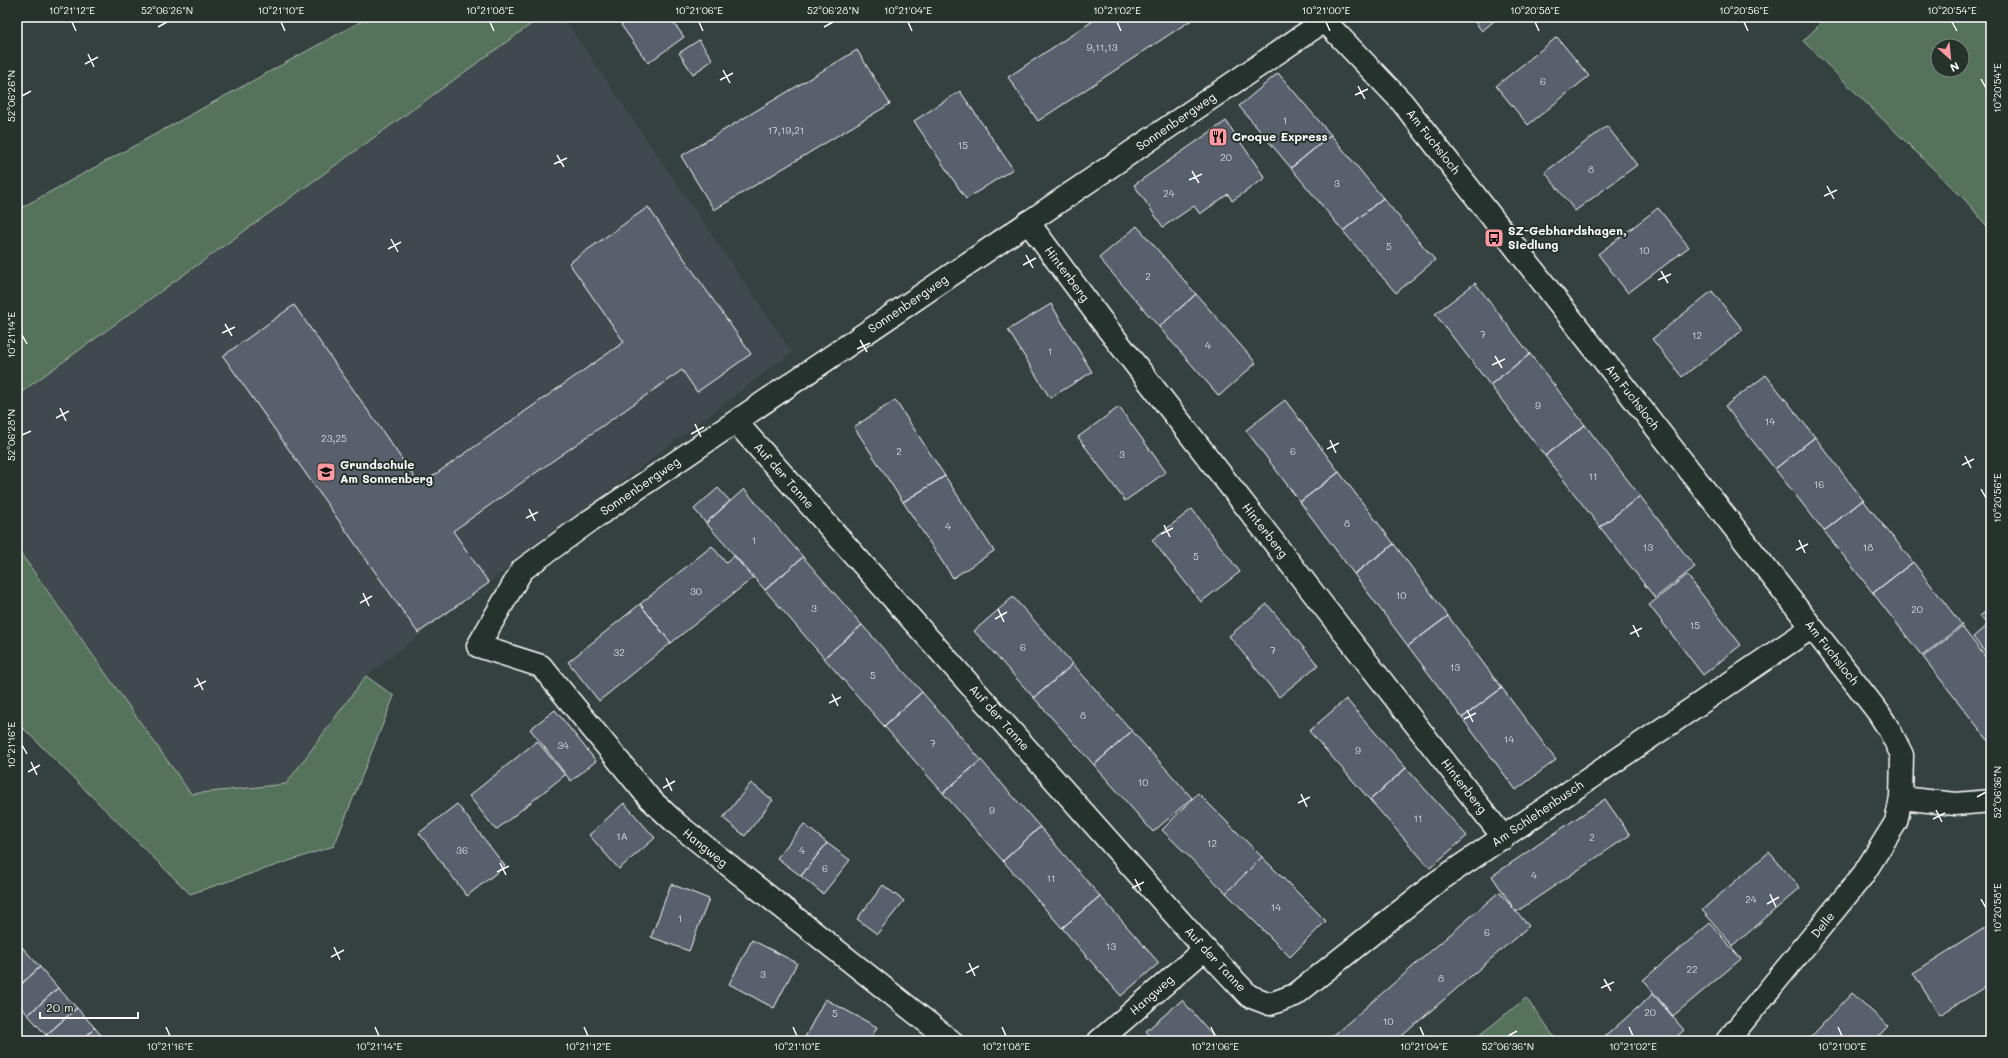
<svg xmlns="http://www.w3.org/2000/svg" width="2008" height="1058" font-family="Mali,sans-serif">
  <rect width="100%" height="100%" fill="#354040"/>
  <filter id="ink" filterUnits="userSpaceOnUse"><feTurbulence type="fractalNoise" baseFrequency=".025" numOctaves="2"/><feDisplacementMap in="SourceGraphic" scale="8" xChannelSelector="R" yChannelSelector="G"/><feConvolveMatrix kernelMatrix="1 2 1 2 8 2 1 2 1" color-interpolation-filters="sRGB"/></filter>
  <g filter="url(#ink)">
    <path fill="#404a4e" d="M541,17h22l229,335 -426,324 -80,108 -95,10 -174,-246v-153z"/>
    <path fill="#55725a" stroke="#aab8ac" fill-rule="evenodd" d="M369,17h172l-524,378v-185z
      M1827,17h164v214l-25,-30 -163,-160zM1938,46h24v24h-24z
      M17,548l174,246 95,-10 80,-108 28,20 -60,150 -144,48 -173,-172z
      M1526,998l31,43h-85z"/>
    <path fill="#58606e" stroke="#fff" d="M631,17h40l-1,1 14,19 -36,26 -27,-38z
      M1099,17h97l-158,104 -30,-44z
      M1471,17h28l-17,14z
      M1557,37l32,39 -61,49 -32,-39z
      M699,40l14,20 -20,14 -14,-21z
      M857,50l33,54 -176,106 -33,-54z
      M1278,73l53,62 -40,33 -52,-62z
      M960,91l53,78 -47,30 -52,-78z
      M1226,121l39,57 -33,23 -4,-7 -28,20 -6,-8 -31,21 -29,-42z
      M1607,126l30,39 -62,46 -30,-39z
      M1331,135l52,63 -40,33 -52,-63z
      M1383,198l52,62 -39,33 -53,-62z
      M648,207l103,147 -54,38 -15,-22 -229,161 36,52 -71,50 -195,-277 71,-51 126,180 204,-143 -55,-79z
      M1658,208l31,39 -61,46 -30,-39z
      M1137,226l59,68 -37,33 -60,-69z
      M1475,283l55,71 -40,31 -55,-71z
      M1712,291l31,39 -61,47 -30,-38z
      M1196,294l60,69 -37,33 -60,-69z
      M1051,304l41,68 -42,26 -42,-68z
      M1530,354l55,71 -40,31 -55,-71z
      M1766,375l49,62 -40,32 -50,-63z
      M895,400l50,76 -42,26 -49,-75z
      M1285,400l54,72 -39,30 -54,-72z
      M1119,407l47,65 -41,29 -47,-64z
      M1585,425l55,71 -40,31 -55,-71z
      M1815,437l48,63 -39,31 -49,-62z
      M1339,472l55,72 -40,30 -54,-72z
      M945,476l49,75 -41,27 -50,-76z
      M718,488l12,13 -24,22 -12,-14z
      M744,489l59,68 -38,33 -59,-67z
      M1640,496l55,71 -40,31 -55,-71z
      M1863,500l50,62 -40,31 -49,-62z
      M1192,509l48,63 -39,30 -49,-62z
      M1394,544l54,72 -40,30 -54,-72z
      M712,546l14,17 8,-7 19,22 -82,65 -31,-39z
      M803,557l59,68 -38,33 -59,-68z
      M1913,562l49,63 -40,31 -49,-63z
      M1687,575l54,70 -38,30 -54,-70z
      M1013,597l60,67 -39,34 -60,-67z
      M640,604l31,39 -72,58 -31,-39z
      M1267,604l51,61 -39,32 -50,-61z
      M1991,608v22l-11,-14z
      M1448,616l54,72 -40,30 -54,-72z
      M862,625l60,67 -38,34 -60,-68z
      M1986,626l5,6v28l-18,-23z
      M1962,627l29,37v80l-68,-87z
      M1073,664l59,67 -38,34 -60,-67z
      M1502,688l54,72 -40,30 -54,-72z
      M922,692l59,68 -38,33 -59,-67z
      M1346,699l60,69 -36,32 -61,-69z
      M555,710l41,51 -25,20 -41,-52z
      M1132,731l60,67 -39,34 -59,-67z
      M537,741l28,34 -69,55 -27,-34z
      M981,760l59,67 -37,34 -60,-68z
      M1406,768l61,68 -37,32 -60,-68z
      M751,783l22,17 -28,36 -22,-18z
      M1198,793l64,64 -36,36 -64,-63z
      M1605,799l25,36 -114,77 -24,-36z
      M624,803l31,35 -36,31 -30,-34z
      M457,804l48,62 -38,30 -48,-63z
      M804,824l23,19 -26,33 -24,-18z
      M1040,827l60,69 -38,32 -59,-67z
      M827,843l23,17 -27,34 -22,-18z
      M1769,852l31,36 -67,58 -31,-36z
      M1262,857l64,64 -36,36 -64,-64z
      M671,884l38,15 -20,52 -38,-14z
      M883,885l21,16 -27,33 -20,-15z
      M1499,892l30,34 -133,115h-69z
      M1100,896l59,67 -38,33 -59,-68z
      M1710,923l31,36 -68,57 -30,-36z
      M1991,924v59l-51,32 -27,-42z
      M752,940l45,23 -23,45 -45,-24z
      M17,941l5,6 -5,5z
      M22,947l18,20 -23,21v-36z
      M40,967l18,21 -30,27 -11,-13v-14z
      M58,988l19,20 -31,27 -18,-20z
      M1852,993l36,33 -14,15h-67z
      M1653,994l31,36 -12,11h-72z
      M825,999l52,28 -7,14h-67z
      M1182,1000l36,41h-64l-8,-10z
      M77,1008l18,20 -14,13h-29l-6,-6z
      M95,1028l11,13h-25z"/>
    <g fill="none" stroke-linecap="round" stroke-linejoin="round">
      <g stroke="#fff" stroke-width="25">
        <g id="minor">
          <path id="s1" d="M1321,17l81,85 476,610 12,19 12,24 -1,43 -5,24 -33,53 -136,166"/>
          <path id="s2" d="M1028,222l79,106 397,510"/>
          <path id="s3" d="M736,422l469,527 44,47 21,8 25,-9 142,-113 374,-254"/>
          <path d="M1901,798l55,6 35,-3"/>
          <path id="s4" d="M951,1041l-273,-216 -28,-26 -109,-133 -63,-20 44,-76 69,-50 739,-503"/>
          <path id="s5" d="M1099,1041l106,-92"/>
        </g>
      </g>
      <use href="#minor" stroke="#26332d" stroke-width="22"/>
    </g>
  </g>
  <path fill="none" stroke="#fff" stroke-width="1.5" d="M72,22l4,9M281,22l4,9M490,22l4,9M699,22l4,9M908,22l4,9M1117,22l4,9M1326,22l4,9M1535,22l4,9M1744,22l4,9M1952,22l5,9M158,27l9,-5M824,27l9,-5M88,54l6,13M85,64l13,-7M723,70l7,13M1981,79l5,9M720,80l13,-7M1358,86l7,13M1355,95l13,-6M22,96l9,-5M557,155l7,12M554,164l13,-6M1192,171l7,12M1189,180l13,-6M1827,186l7,13M1824,196l13,-6M391,239l7,13M388,249l13,-7M1026,255l7,13M1023,265l13,-7M1661,271l7,12M1658,280l13,-6M225,324l7,12M222,333l13,-6M22,335l5,9M860,340l7,12M857,349l13,-6M1495,356l7,12M1492,365l13,-6M60,408l6,13M56,418l13,-7M695,424l6,13M691,434l13,-7M22,435l9,-4M1330,440l6,13M1327,449l12,-6M1965,456l6,12M1962,465l12,-6M1981,489l5,9M529,509l6,12M526,518l12,-6M1164,525l6,12M1161,534l12,-6M1799,540l6,13M1796,550l12,-6M363,593l6,13M360,603l12,-7M998,609l6,13M995,619l12,-7M1633,625l6,12M1630,634l12,-6M197,678l6,12M194,687l12,-6M832,694l6,12M829,703l12,-6M1467,710l6,12M1464,719l12,-6M22,745l5,9M31,762l6,13M28,772l12,-7M666,778l6,13M663,788l12,-7M1301,794l6,13M1977,797l9,-5M1298,803l12,-6M1936,810l6,12M1933,819l12,-6M500,863l6,12M497,872l12,-6M1135,879l6,12M1132,888l12,-6M1770,894l6,13M1981,899l5,9M1767,904l12,-7M334,947l6,13M331,957l13,-7M969,963l6,13M966,973l13,-7M1604,979l7,12M1601,988l13,-6M166,1027l4,9M375,1027l4,9M584,1027l4,9M793,1027l4,9M1002,1027l4,9M1211,1027l4,9M1420,1027l4,9M1629,1027l4,9M1838,1027l4,9M1508,1036l9,-5"/>
  <defs>
    <g id="restaurant-square" transform="scale(1)"><rect x="-9" y="-9" width="18" height="18" rx="4" fill="#ff9aa2" stroke="#26332d"/><path d="M-5-6h1v4h1v-4h1v4h1v-4h1v5L-1.5 .5V6h-2V.5L-5-1ZM5-6V6H3V1.5H1.5Q1.5-4 5-6Z" fill="#111"/></g>
    <g id="bus-square" transform="scale(1)"><rect x="-9" y="-9" width="18" height="18" rx="4" fill="#ff9aa2" stroke="#26332d"/><path d="M-5-6H5V4H4V6H2V4H-2V6H-4V4H-5ZM-3.5-4V0h7V-4ZM-3.5 1.2v1.5H-2V1.2ZM2 1.2v1.5H3.5V1.2Z" fill="#111"/></g>
    <g id="school-square" transform="scale(1)"><rect x="-9" y="-9" width="18" height="18" rx="4" fill="#ff9aa2" stroke="#26332d"/><path d="M0-5L7-2L0 1L-7-2ZM-4 1L0 2.5L4 1V4Q0 6-4 4Z" fill="#111"/></g>
  </defs>
  <g fill-rule="evenodd">
    <use href="#restaurant-square" x="1218" y="137"/>
    <use href="#bus-square" x="1494" y="238"/>
    <use href="#school-square" x="326" y="472"/>
  </g>
  <g text-anchor="middle" stroke-width="4" stroke-linejoin="round" paint-order="stroke">
    <g font-size="10" fill="#d5d7db">
      <text x="1102" y="51">9,11,13</text>
      <text x="1543" y="85">6</text>
      <text x="1285" y="124">1</text>
      <text x="786" y="134">17,19,21</text>
      <text x="963" y="149">15</text>
      <text x="1226" y="161">20</text>
      <text x="1591" y="173">8</text>
      <text x="1337" y="187">3</text>
      <text x="1169" y="197">24</text>
      <text x="1389" y="250">5</text>
      <text x="1644" y="254">10</text>
      <text x="1148" y="280">2</text>
      <text x="1483" y="338">7</text>
      <text x="1697" y="339">12</text>
      <text x="1208" y="349">4</text>
      <text x="1050" y="355">1</text>
      <text x="1538" y="409">9</text>
      <text x="1770" y="425">14</text>
      <text x="334" y="442">23,25</text>
      <text x="899" y="455">2</text>
      <text x="1293" y="455">6</text>
      <text x="1122" y="458">3</text>
      <text x="1593" y="480">11</text>
      <text x="1819" y="488">16</text>
      <text x="1347" y="527">8</text>
      <text x="948" y="530">4</text>
      <text x="754" y="544">1</text>
      <text x="1648" y="551">13</text>
      <text x="1868" y="551">18</text>
      <text x="1196" y="560">5</text>
      <text x="696" y="595">30</text>
      <text x="1401" y="599">10</text>
      <text x="814" y="612">3</text>
      <text x="1917" y="613">20</text>
      <text x="1695" y="629">15</text>
      <text x="1023" y="651">6</text>
      <text x="1273" y="654">7</text>
      <text x="619" y="656">32</text>
      <text x="1455" y="671">13</text>
      <text x="873" y="679">5</text>
      <text x="1083" y="719">8</text>
      <text x="1509" y="743">14</text>
      <text x="933" y="747">7</text>
      <text x="563" y="749">34</text>
      <text x="1358" y="754">9</text>
      <text x="1143" y="786">10</text>
      <text x="992" y="814">9</text>
      <text x="1418" y="822">11</text>
      <text x="622" y="840">1A</text>
      <text x="1592" y="841">2</text>
      <text x="1212" y="847">12</text>
      <text x="462" y="854">36</text>
      <text x="802" y="854">4</text>
      <text x="825" y="872">6</text>
      <text x="1534" y="879">4</text>
      <text x="1051" y="882">11</text>
      <text x="1751" y="903">24</text>
      <text x="1276" y="911">14</text>
      <text x="680" y="922">1</text>
      <text x="1487" y="936">6</text>
      <text x="1111" y="950">13</text>
      <text x="1692" y="973">22</text>
      <text x="763" y="978">3</text>
      <text x="1441" y="982">8</text>
      <text x="1650" y="1016">20</text>
      <text x="835" y="1017">5</text>
      <text x="1388" y="1025">10</text>
    </g>
    <g font-size="12" fill="#fff" stroke="#26332d">
      <text dy="4" stroke="none"><textPath href="#s4" startOffset="1505">Sonnenbergweg</textPath></text>
      <text dy="4" stroke="none"><textPath href="#s1" startOffset="168">Am Fuchsloch</textPath></text>
      <text dy="4" stroke="none"><textPath href="#s2" startOffset="65">Hinterberg</textPath></text>
      <text dy="4" stroke="none"><textPath href="#s4" startOffset="1181">Sonnenbergweg</textPath></text>
      <text dy="4" stroke="none"><textPath href="#s1" startOffset="492">Am Fuchsloch</textPath></text>
      <text dy="4" stroke="none"><textPath href="#s3" startOffset="72">Auf der Tanne</textPath></text>
      <text dy="4" stroke="none"><textPath href="#s4" startOffset="857">Sonnenbergweg</textPath></text>
      <text dy="4" stroke="none"><textPath href="#s2" startOffset="389">Hinterberg</textPath></text>
      <text dy="4" stroke="none"><textPath href="#s1" startOffset="816">Am Fuchsloch</textPath></text>
      <text dy="4" stroke="none"><textPath href="#s3" startOffset="396">Auf der Tanne</textPath></text>
      <text dy="4" stroke="none"><textPath href="#s2" startOffset="713">Hinterberg</textPath></text>
      <text dy="4" stroke="none"><textPath href="#s3" startOffset="1122">Am Schlehenbusch</textPath></text>
      <text transform="translate(705 848) rotate(39)" y="4">Hangweg</text>
      <text transform="translate(1823 925) rotate(-51)" y="4">Delle</text>
      <text dy="4" stroke="none"><textPath href="#s3" startOffset="720">Auf der Tanne</textPath></text>
      <text dy="4" stroke="none"><textPath href="#s5" startOffset="70">Hangweg</textPath></text>
    </g>
    <g font-size="12" font-weight="bold" fill="#fff" stroke="#26332d" text-anchor="start">
      <text x="1232" y="141">Croque Express</text>
      <text x="1508" y="235">SZ-Gebhardshagen,<tspan x="1508" dy="14">Siedlung</tspan></text>
      <text x="340" y="469">Grundschule<tspan x="340" dy="14">Am Sonnenberg</tspan></text>
    </g>
  </g>
  <rect width="2008" height="1058" fill="none" stroke="#26332d" stroke-width="44"/>
  <g transform="translate(1950 58) rotate(153)"><circle r="19" fill="#26332d" stroke="#7d8581"/>
  <path d="M0-3L7 15L0 10L-7 15Z" fill="#ff9aa2"/>
  <text y="-6" font-size="11" font-weight="bold" text-anchor="middle" fill="#ffffff">N</text>
  </g>
  <path d="M40 1012v6h98v-6" fill="none" stroke="#ffffff" stroke-width="2"/>
  <text x="46" y="1012" font-size="12" fill="#ffffff" stroke="#26332d" stroke-width="3" paint-order="stroke">20 m</text>
  <rect x="22" y="22" width="1964" height="1014" fill="none" stroke="#fff" stroke-width="1.5"/>
  <g font-size="10" text-anchor="middle" fill="#fff">
    <text x="72" y="14">10°21'12"E</text>
    <text x="167" y="14">52°06'26"N</text>
    <text x="281" y="14">10°21'10"E</text>
    <text x="490" y="14">10°21'08"E</text>
    <text x="699" y="14">10°21'06"E</text>
    <text x="833" y="14">52°06'28"N</text>
    <text x="908" y="14">10°21'04"E</text>
    <text x="1117" y="14">10°21'02"E</text>
    <text x="1326" y="14">10°21'00"E</text>
    <text x="1535" y="14">10°20'58"E</text>
    <text x="1744" y="14">10°20'56"E</text>
    <text x="1952" y="14">10°20'54"E</text>
    <text transform="translate(1997 88) rotate(-90)" y="4">10°20'54"E</text>
    <text transform="translate(11 96) rotate(-90)" y="4">52°06'26"N</text>
    <text transform="translate(11 335) rotate(-90)" y="4">10°21'14"E</text>
    <text transform="translate(11 435) rotate(-90)" y="4">52°06'28"N</text>
    <text transform="translate(1997 498) rotate(-90)" y="4">10°20'56"E</text>
    <text transform="translate(11 745) rotate(-90)" y="4">10°21'16"E</text>
    <text transform="translate(1997 792) rotate(-90)" y="4">52°06'36"N</text>
    <text transform="translate(1997 908) rotate(-90)" y="4">10°20'58"E</text>
    <text x="170" y="1050">10°21'16"E</text>
    <text x="379" y="1050">10°21'14"E</text>
    <text x="588" y="1050">10°21'12"E</text>
    <text x="797" y="1050">10°21'10"E</text>
    <text x="1006" y="1050">10°21'08"E</text>
    <text x="1215" y="1050">10°21'06"E</text>
    <text x="1424" y="1050">10°21'04"E</text>
    <text x="1508" y="1050">52°06'36"N</text>
    <text x="1633" y="1050">10°21'02"E</text>
    <text x="1842" y="1050">10°21'00"E</text>
  </g>
</svg>
